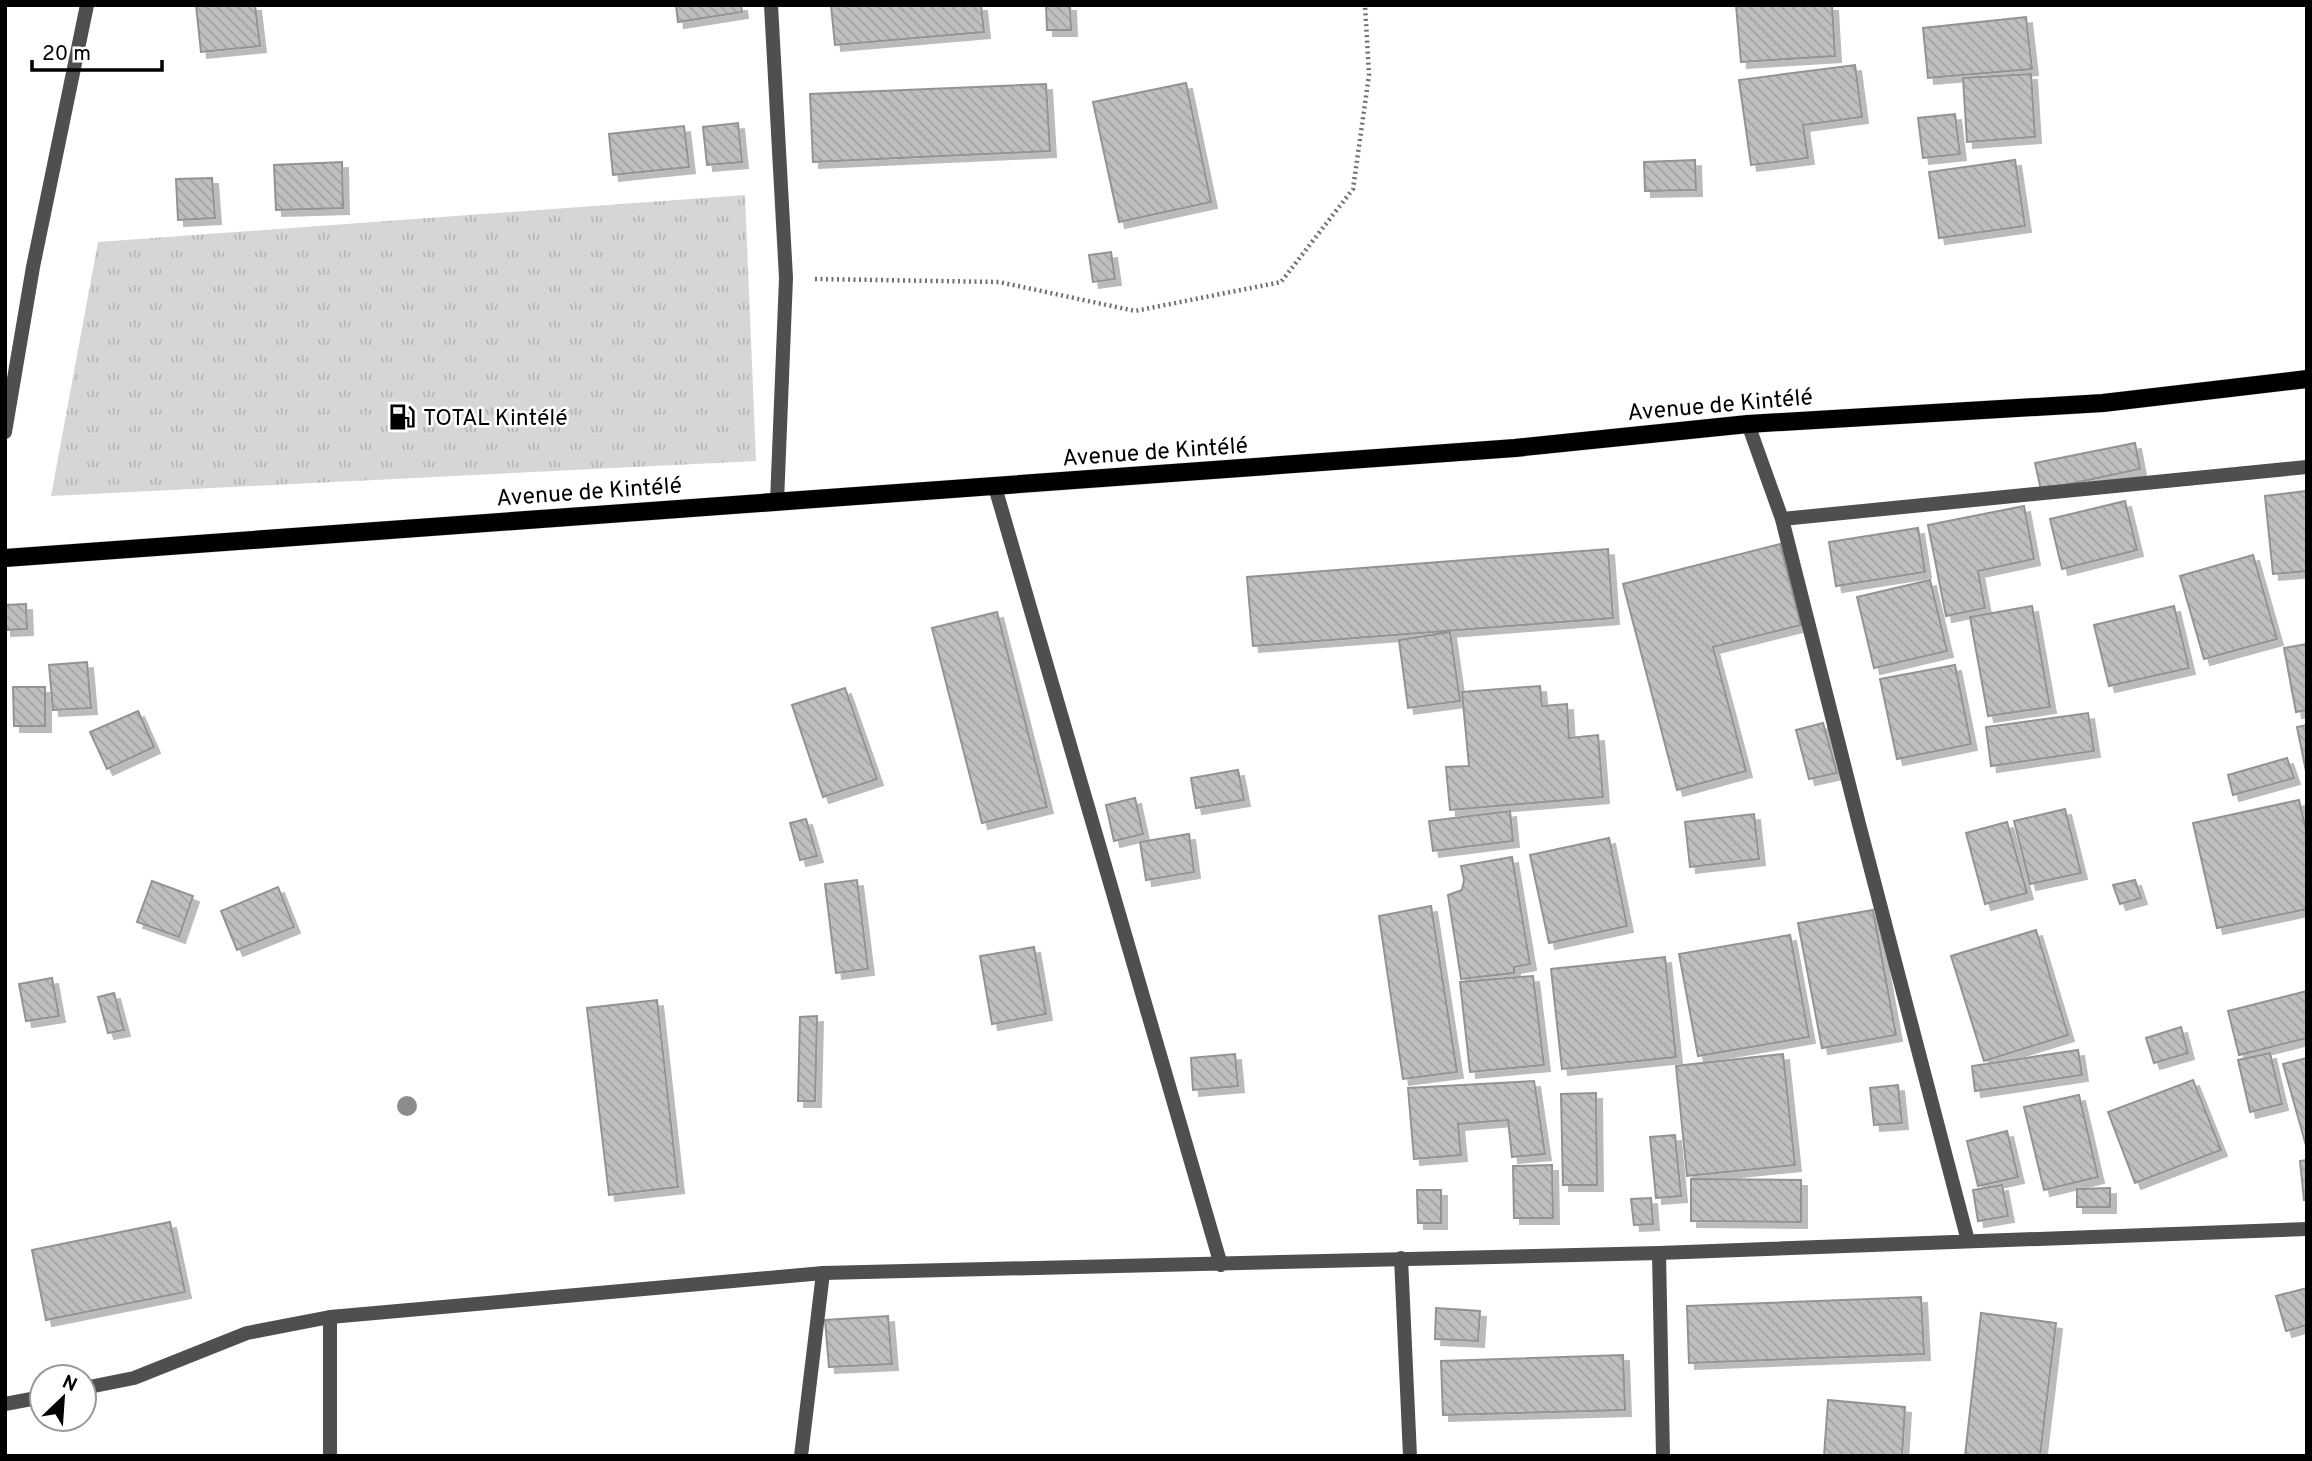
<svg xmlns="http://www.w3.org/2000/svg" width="2312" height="1461" font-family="Overpass,sans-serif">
  <defs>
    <pattern id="grass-tufts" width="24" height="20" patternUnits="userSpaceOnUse" patternTransform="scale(1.75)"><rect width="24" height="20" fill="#d6d6d6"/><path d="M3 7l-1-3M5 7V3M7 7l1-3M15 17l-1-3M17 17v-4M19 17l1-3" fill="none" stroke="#b6b6b6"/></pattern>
    <pattern id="building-back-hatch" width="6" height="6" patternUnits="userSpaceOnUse" patternTransform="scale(1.75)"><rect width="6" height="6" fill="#bfbfbf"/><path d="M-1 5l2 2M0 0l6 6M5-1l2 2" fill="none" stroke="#a2a2a2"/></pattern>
    <filter id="shadow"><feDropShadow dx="6" dy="6" stdDeviation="0" flood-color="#0004"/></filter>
  </defs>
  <rect width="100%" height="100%" fill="#fff"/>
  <path fill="url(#grass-tufts)" d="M745,195l11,266 -705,35 47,-254z"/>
  <path fill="url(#building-back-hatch)" stroke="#939393" stroke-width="2" filter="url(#shadow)" d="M196,5h59l5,41 -59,6z
    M676,5h65l1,7 -64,10z
    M831,5h150l3,27 -149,13z
    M1046,5h24l1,25h-24z
    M1736,5h96l3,51 -94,6z
    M2026,17l6,52 -104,9 -5,-50z
    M1855,65l7,52 -59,8 5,33 -57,7 -12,-85z
    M2031,74l4,63 -68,5 -4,-64z
    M1186,83l25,119 -92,20 -26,-120z
    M1046,84l4,67 -237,11 -3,-68z
    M1955,114l5,40 -37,4 -5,-40z
    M738,123l4,39 -35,3 -4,-38z
    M684,126l5,41 -76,8 -4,-41z
    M1695,160l1,30 -51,1 -1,-29z
    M2015,160l10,66 -86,12 -10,-66z
    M342,162l1,46 -67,2 -2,-45z
    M212,178l3,40 -37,2 -2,-41z
    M1111,252l4,27 -22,3 -4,-27z
    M2135,443l5,26 -99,21 -6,-27z
    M2307,491v80l-34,3 -8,-78z
    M2125,501l12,49 -75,19 -12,-50z
    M2024,506l10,53 -56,12 7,37 -39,8 -18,-91z
    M1918,528l7,44 -89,14 -7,-44z
    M1780,544l21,81 -88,22 33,124 -69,19 -54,-206z
    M1608,549l5,69 -360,28 -6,-69z
    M2253,555l24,84 -73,20 -24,-83z
    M1930,580l17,71 -73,17 -17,-71z
    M26,604l1,25 -22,1v-25z
    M2032,606l18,101 -62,9 -18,-99z
    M2174,606l15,62 -80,18 -15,-61z
    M997,612l50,195 -65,16 -50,-195z
    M1450,632l10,69 -52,7 -9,-68z
    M2307,644v66l-11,2 -12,-64z
    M87,662l4,46 -38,2 -4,-45z
    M1955,665l16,79 -74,15 -17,-80z
    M1540,686l2,20 25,-2 2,34 29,-3 5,62 -153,13 -4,-43 23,-1 -7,-74z
    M13,687h32v39h-31z
    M845,688l32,91 -54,18 -31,-92z
    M138,711l16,36 -47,22 -17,-37z
    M2088,713l6,38 -103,15 -5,-39z
    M1823,723l14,50 -28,6 -13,-49z
    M2307,725v51l-10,-49z
    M2287,758l7,20 -61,17 -5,-20z
    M1238,770l6,30 -48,8 -5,-30z
    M1135,798l8,36 -29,7 -8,-36z
    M2299,800l8,34v75l-90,19 -24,-105z
    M2065,809l16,64 -51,11 -16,-63z
    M1510,811l3,30 -80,10 -4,-30z
    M1754,814l5,45 -69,8 -5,-45z
    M806,819l11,37 -17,4 -10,-37z
    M2007,822l20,71 -42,11 -19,-71z
    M1189,834l5,38 -48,8 -6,-38z
    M1609,838l18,88 -78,17 -19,-88z
    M1512,857l18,107 -16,3v6l-53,6 -13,-84 14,-5 2,-10 -3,-14z
    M857,880l11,89 -32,4 -11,-89z
    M2135,880l6,18 -21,6 -7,-19z
    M152,881l41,15 -14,41 -42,-15z
    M278,887l16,40 -57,23 -16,-39z
    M1431,906l26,166 -54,7 -24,-163z
    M1873,910l23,125 -74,13 -24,-125z
    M2036,930l32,105 -84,26 -33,-105z
    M1790,935l19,102 -111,19 -19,-102z
    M1034,947l12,67 -54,10 -12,-68z
    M1665,957l11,100 -114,12 -11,-100z
    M1533,976l11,89 -74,7 -10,-90z
    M52,978l7,38 -33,5 -7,-37z
    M2307,991v47l-68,17 -11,-44z
    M114,993l10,37 -16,3 -10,-36z
    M657,1000l21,187 -69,8 -22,-187z
    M817,1016l-2,85h-17l2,-84z
    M2181,1027l7,26 -34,10 -8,-25z
    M2078,1050l4,25 -107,16 -3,-25z
    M2270,1053l12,51 -32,8 -12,-52z
    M1235,1054l3,32 -45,4 -2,-32z
    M1783,1054l12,111 -108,11 -11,-110z
    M2307,1058v91l-24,-85z
    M2193,1080l28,70 -86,33 -27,-71z
    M1534,1081l11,73 -33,3 -4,-37 -50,4 3,31 -47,4 -6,-71z
    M1898,1085l4,38 -28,2 -4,-37z
    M1596,1093l1,92h-34l-2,-91z
    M2079,1095l19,82 -54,13 -20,-83z
    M2007,1131l11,46 -40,9 -11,-45z
    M1675,1135l6,61 -25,2 -6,-61z
    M2307,1160v40h-3l-4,-39z
    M1552,1165l1,53h-39l-1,-52z
    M1691,1179l110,1v42l-110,-1z
    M2002,1185l6,31 -30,5 -5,-31z
    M2110,1188v19h-33v-18z
    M1417,1190h24v33h-23z
    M1651,1198l2,26 -19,1 -3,-26z
    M170,1222l15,70 -139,28 -14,-70z
    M2307,1288v37l-21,6 -10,-35z
    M1921,1297l3,57 -235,9 -2,-57z
    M1436,1308l44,3 -2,30 -43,-2z
    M1981,1313l75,10 -16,133h-75z
    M888,1316l4,48 -63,3 -4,-47z
    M1623,1355l2,55 -182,5 -2,-54z
    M1828,1400l77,7 -3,49h-78z"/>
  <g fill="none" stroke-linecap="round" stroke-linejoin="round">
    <g stroke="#dbdbdb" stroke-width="19">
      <path id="primary" d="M5,558l1510,-110 233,-24 355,-21 204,-24"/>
    </g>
    <path stroke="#717171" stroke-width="4.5" stroke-dasharray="2 3.5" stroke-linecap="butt" d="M815,279l184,3 136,29 146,-29 72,-93 16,-114 -4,-70"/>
    <path stroke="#4f4f4f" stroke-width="14" d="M771,5l15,273 -9,224
      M5,432l28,-165 54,-262
      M1659,1253l4,203
      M1401,1258l9,198
      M330,1456v-139
      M801,1456l22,-183"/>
    <path stroke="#4f4f4f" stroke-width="14" d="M1748,424l34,95 77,305 109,417
      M995,487l226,778
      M1782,519l525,-52
      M84,1388l50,-10 113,-45 83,-16 493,-44 836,-20 648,-24
      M5,1404l37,-7"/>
    <use href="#primary" stroke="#000" stroke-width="18"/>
  </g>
  <circle fill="#8c8c8c" cx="407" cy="1106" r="10"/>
  <defs>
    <g id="fuel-bare" transform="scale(2.1)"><path d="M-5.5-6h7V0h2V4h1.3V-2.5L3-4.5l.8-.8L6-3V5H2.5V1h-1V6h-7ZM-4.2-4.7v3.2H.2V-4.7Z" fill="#000" stroke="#fff" stroke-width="2.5" paint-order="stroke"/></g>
  </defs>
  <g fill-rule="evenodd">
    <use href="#fuel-bare" x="402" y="417"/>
  </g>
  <g text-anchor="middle" stroke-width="5" stroke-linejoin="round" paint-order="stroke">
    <g font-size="23" fill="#000" stroke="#fff">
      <text transform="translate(1720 404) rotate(-5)" y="8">Avenue de Kintélé</text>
      <text transform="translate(1155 451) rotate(-4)" y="8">Avenue de Kintélé</text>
      <text transform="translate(589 491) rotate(-4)" y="8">Avenue de Kintélé</text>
    </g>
    <g font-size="23" fill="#000" stroke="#fff" text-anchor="start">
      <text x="423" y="425">TOTAL Kintélé</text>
    </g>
  </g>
  <rect width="2312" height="1461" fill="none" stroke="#000000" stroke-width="14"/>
  <g transform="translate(63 1398) rotate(25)"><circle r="33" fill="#ffffff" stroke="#999999" stroke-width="2"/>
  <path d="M0-5L12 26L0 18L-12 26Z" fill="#000000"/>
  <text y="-10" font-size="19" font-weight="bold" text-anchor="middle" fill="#000000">N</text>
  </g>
  <path d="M32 60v10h130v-10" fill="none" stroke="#000000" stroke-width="3.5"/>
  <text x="42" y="60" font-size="21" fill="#000000" stroke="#ffffff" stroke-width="5" paint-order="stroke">20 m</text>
</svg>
